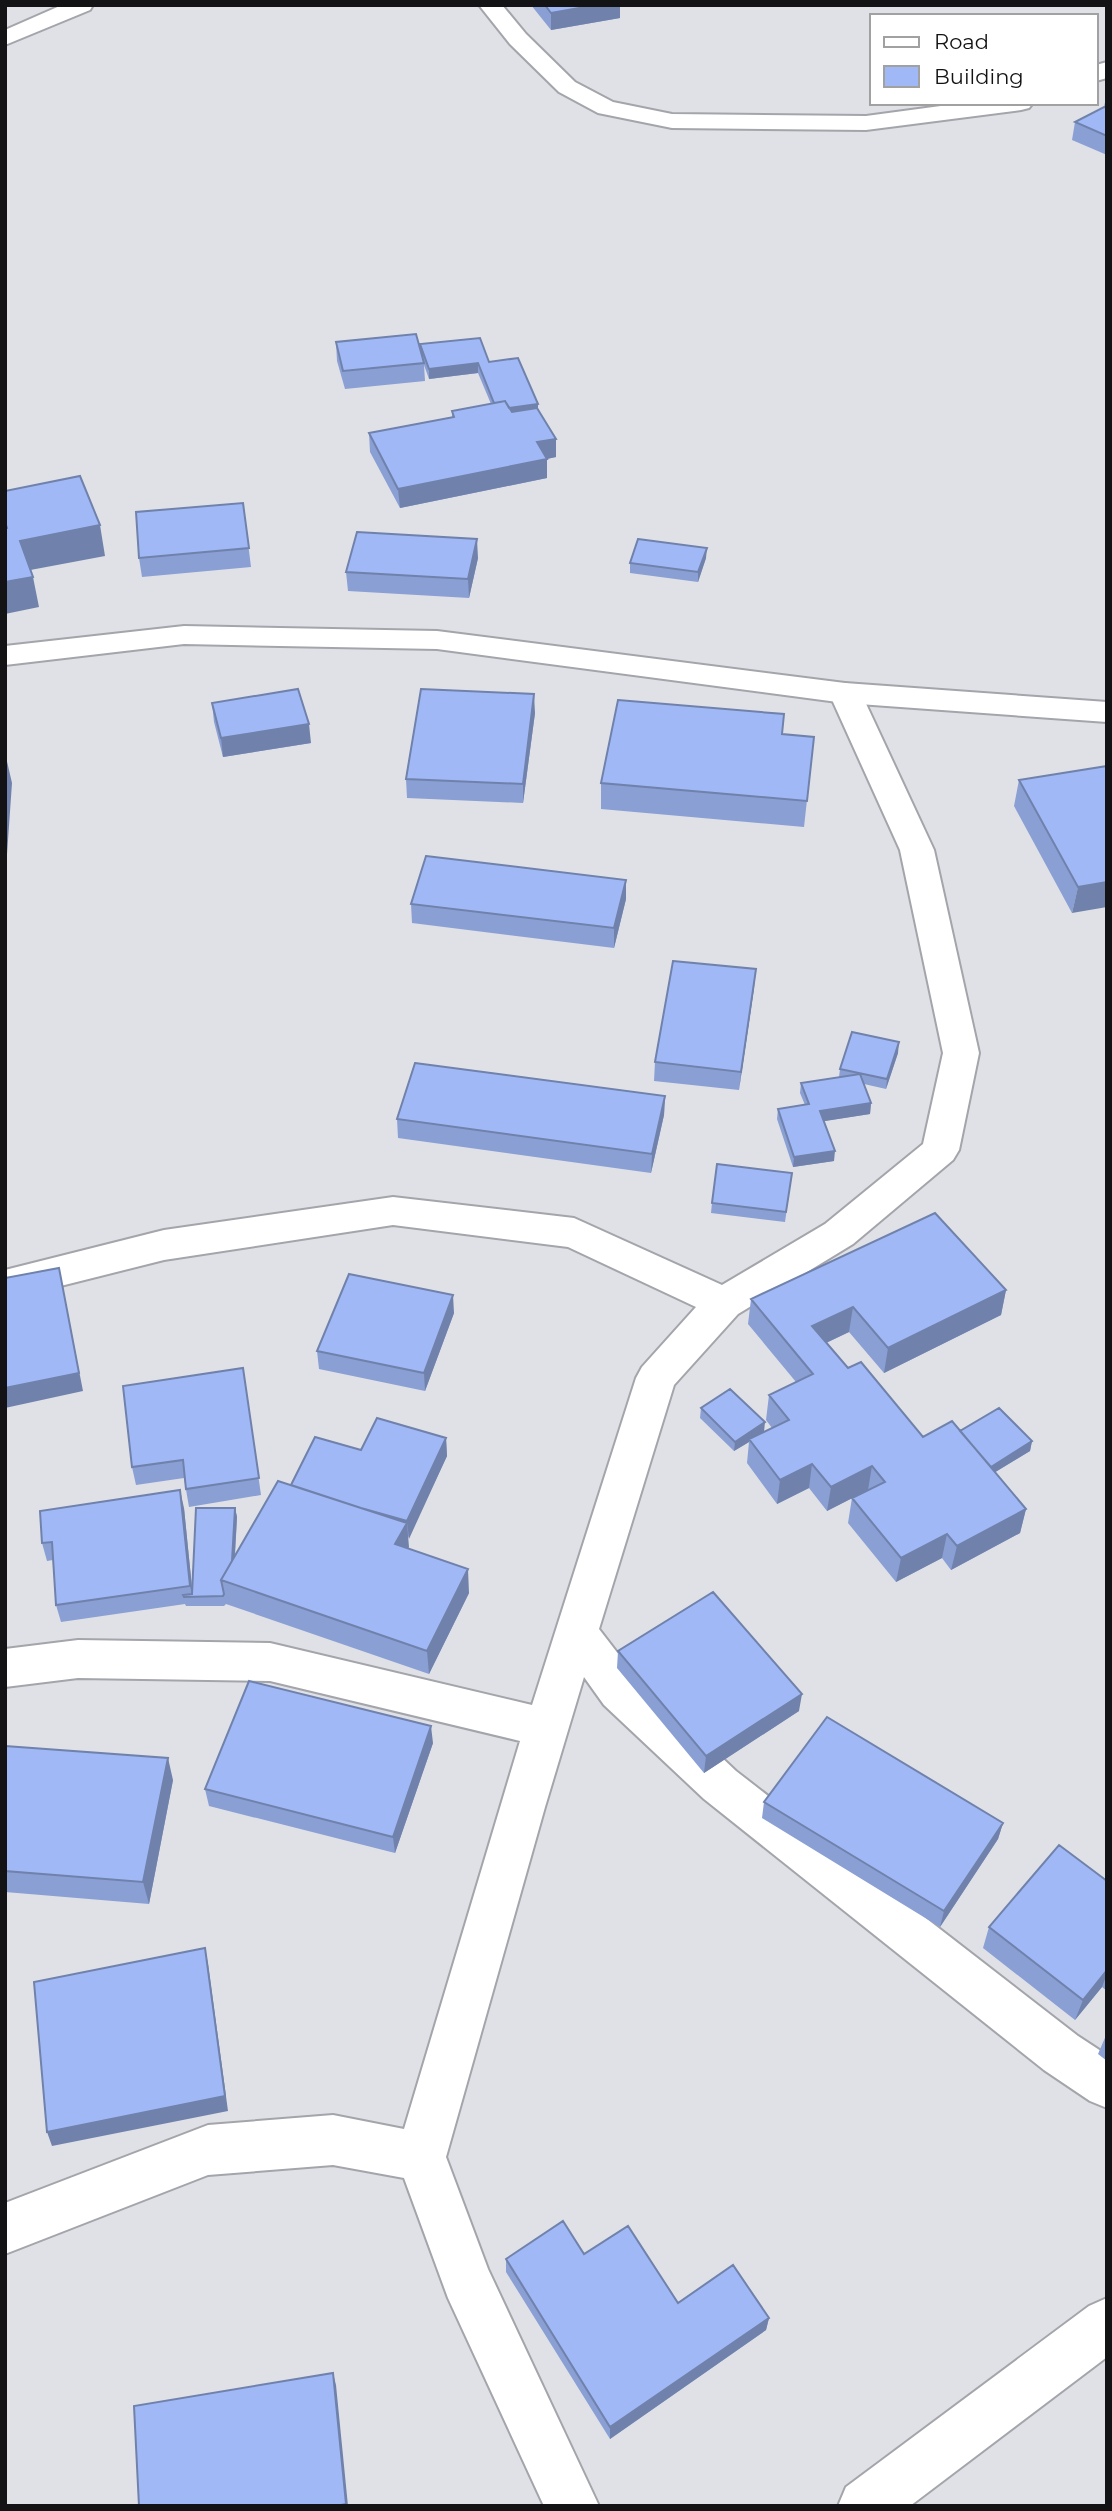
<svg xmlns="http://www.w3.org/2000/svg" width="1112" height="2511" font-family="Montserrat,sans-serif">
  <rect width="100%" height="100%" fill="#dfe1e6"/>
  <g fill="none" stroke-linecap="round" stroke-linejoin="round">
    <g stroke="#a3a5aa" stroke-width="4">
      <path id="street" d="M62,5h31l-3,5 -85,35v-15z
        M479,5h23l24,29 49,48 38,20 59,12 194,2 97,-13h70l-4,5 -8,2 -155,20 -194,-2 -74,-15 -39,-21 -49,-48z
        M1107,62v16l-11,3v-16z
        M845,683l11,3 5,7 73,157 45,203 -20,97 -6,10 -100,84 -115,70 -64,71 -75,244 37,48 100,94 342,265 29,19v53l-17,-7 -46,-31 -340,-271 -100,-94 -20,-28 -39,130 -99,350 42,112 111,237h-55l-96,-208 -44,-120 -71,-13 -125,10 -203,79v-51l203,-78 125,-10 71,14 116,-388 -250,-60 -192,-3 -73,9v-38l73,-9 192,3 262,62 104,-327 6,-11 54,-60 -128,-60 -175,-22 -229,35 -159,40v-30l159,-40 229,-33 181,21 148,67 103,-61 98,-80 20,-91 -43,-203 -71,-157 5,-7z
        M1107,2298v59l-197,149h-72l8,-19 243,-181z"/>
    </g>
    <g stroke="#a3a5aa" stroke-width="4">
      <path id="secondary" d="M184,626l253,5 408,52 262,19v20l-262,-19 -408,-54 -253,-5 -179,21v-19z"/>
    </g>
    <use href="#street" fill="#fff" fill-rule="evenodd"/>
    <use href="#secondary" fill="#fff" fill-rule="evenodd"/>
  </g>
  <path fill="#8a9fd4" d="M531,5h89v13l-69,12z
    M1107,93v62l-35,-15 3,-18 29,-15z
    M336,342l85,8 -1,-6 69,18 49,47 18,48 -9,2v19l-147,30 -30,-56 -1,-19 83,-16v-6l39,-7 -13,-31 -49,6 -5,-14 1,16 -80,8 -8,-28z
    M243,503l8,64 -109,10 -3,-19z
    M478,558l-9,40 -121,-7 -2,-19z
    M706,558l-8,24 -68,-9v-10z
    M212,703l99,40 -88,14 -9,-35z
    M535,713l-12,90 -116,-5 -1,-19z
    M782,734l32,3 -10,90 -203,-18v-26z
    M1107,766l-35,147 -58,-107 5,-26z
    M626,880v19l-12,49 -202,-25 -1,-19z
    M754,988l-15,102 -85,-9 1,-19z
    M898,1053l-12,36 -22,-5 7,19 -1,11 -46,7 10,40 -41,6 -16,-48 1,-10 27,-4 -5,-12 1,-10 38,-6 1,-8z
    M665,1096l-1,19 -13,58 -253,-35 -1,-19z
    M792,1173l-7,49 -74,-9 1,-10z
    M1006,1290l-5,25 -117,58 -35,-41 -23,11 22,25 75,69 37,-6 72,10 -2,10 -35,21 31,37 -6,24 -69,37 -9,-12 -46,24 -48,-59 4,-25 16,-8 -41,21 -18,-23 -32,16 -30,-41 2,-21 -15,9 -34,-33 1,-10 63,24 8,-4 -6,-8 3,-25 27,-13 -48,-58 3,-25z
    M454,1313l-29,78 -106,-22 -2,-18z
    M243,1368l18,127 -72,12 -5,-29 -48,7 -4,-18z
    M446,1438l1,18 -39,82v10l61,45 -40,81 -203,-70 -2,2h-38l-1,-2 -124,18 -5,-17 -3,-45 -6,1 -5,-18 142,-35 8,80 43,-80 2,9 -2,40 126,-107z
    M618,1651l181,60 -95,62 -87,-105z
    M433,1743l-38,110 -186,-47 -4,-17z
    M5,1746l168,34 -24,124 -144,-12z
    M764,1802l239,21 -5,16 -58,88 -178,-109z
    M1107,1881v110l-5,-4 -27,33 -92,-72 6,-21z
    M1107,2033v28l-9,-7z
    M584,2254l94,49 91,15 -3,12 -156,109 -104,-167v-13z"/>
  <path fill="#7082ac" d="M596,5h24v13l-69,12v-17z
    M478,363v10l-49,6v-10z
    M538,404v10l-41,6v-10z
    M556,439v18l-19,4v-19z
    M547,459v19l-147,30 -2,-19z
    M100,525l5,31 -80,15 -5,-30z
    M477,539l1,19 -9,40 -1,-19z
    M707,548l-1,10 -8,24v-10z
    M33,577l6,30 -34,7v-32z
    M534,694l1,19 -12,90v-19z
    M309,724l2,19 -88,14 -2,-19z
    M6,757l6,26 -7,100v-113z
    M626,880v19l-12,49v-20z
    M1107,882v25l-35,6 6,-26z
    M756,969l-2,19 -15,102 2,-18z
    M899,1042l-1,11 -12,36 1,-10z
    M665,1096l-1,19 -13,58 1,-19z
    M871,1103l-1,11 -51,8 1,-11z
    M835,1151l-1,10 -41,6 1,-10z
    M59,1268l24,123 -78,17v-20z
    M1006,1290l-5,25 -117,58 4,-25z
    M453,1295l1,18 -29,78 -1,-18z
    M853,1307l-4,25 -40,19 3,-25z
    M765,1422l-1,10 -15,7v3l-15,9 1,-9z
    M446,1438l1,18 -38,83 -2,-18z
    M1032,1441l-2,10 -46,28 2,-9z
    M812,1464l-3,24 -32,16 3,-24z
    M872,1466l-4,24 -41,21 4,-24z
    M180,1490l4,18 9,89 -3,-11z
    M235,1508l2,9 -4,67 -2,-2z
    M1026,1509l-6,24 -69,37 6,-24z
    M407,1523l2,24 -12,21 -2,-24z
    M947,1534l-5,24 -46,24 5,-24z
    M468,1569l1,24 -40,81 -2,-23z
    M802,1694l-3,17 -95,62 2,-17z
    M431,1726l2,17 -38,110 -2,-16z
    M168,1758l5,22 -24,124 -6,-22z
    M1003,1823l-5,16 -58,88 4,-16z
    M205,1948l3,16 20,147 -176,35 -5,-14z
    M1107,1970v4l-5,13 -27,33 8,-20z
    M769,2318l-3,12 -156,109v-12z
    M333,2373l3,12 12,121h-2v-2z"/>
  <path fill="#a0b9f6" stroke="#7082ac" stroke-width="2" d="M545,5h51l-45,8z
    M1104,107l3,1v28l-32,-14z
    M416,334l8,29 -81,8 -7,-29z
    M480,338l9,24 29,-4 20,46 -29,4 -4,-7 -11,2 -16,-40 -49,6 -9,-25z
    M505,401l7,11 25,-4 19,31 -19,3 10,17 -149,30 -29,-56 85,-16 -2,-6z
    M80,476l20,49 -80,16 13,36 -28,5v-53l2,-1 -2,-6v-31z
    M243,503l6,45 -110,10 -3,-46z
    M357,532l120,7 -9,40 -122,-7z
    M638,539l69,9 -9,24 -68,-9z
    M298,689l11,35 -88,14 -9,-35z
    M421,689l113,5 -11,90 -117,-5z
    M618,700l166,14 -2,20 32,3 -7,64 -206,-18z
    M1107,766v116l-29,5 -59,-107z
    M426,856l200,24 -12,48 -203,-24z
    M673,961l83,8 -15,103 -86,-10z
    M852,1032l47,10 -12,37 -47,-10z
    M415,1063l250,33 -13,58 -255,-35z
    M860,1074l11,29 -51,8 15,40 -41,6 -16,-48 31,-5 -8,-21z
    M717,1164l75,9 -6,39 -74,-9z
    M935,1213l71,77 -118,58 -35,-41 -41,19 36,42 13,-6 62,75 29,-16 74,88 -69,37 -10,-12 -46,24 -49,-60 33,-16 -13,-16 -41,21 -19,-23 -32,16 -31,-41 40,-19 -20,-25 44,-21 -62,-75z
    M59,1268l20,105 -74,15v-110z
    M349,1274l104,21 -29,78 -107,-22z
    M243,1368l16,110 -73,11 -3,-29 -51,7 -9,-81z
    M730,1389l35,33 -30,20 -34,-34z
    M999,1408l33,33 -41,26 -31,-36z
    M377,1418l69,20 -39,83 -46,-13 -70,-23 24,-48 46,13z
    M278,1481l129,42 -12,21 73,25 -41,82 -206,-71z
    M180,1490l10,96 -134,19 -4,-63 -10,1 -2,-32z
    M196,1508h39l-3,53 -11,19 3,14 -1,2 -39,1 -1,-2 9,-1z
    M713,1592l89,102 -96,62 -88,-105z
    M249,1681l182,45 -38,111 -188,-48z
    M827,1717l176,106 -59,88 -180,-109z
    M5,1746l163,12 -25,124 -138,-11z
    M1059,1845l48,36v89l-24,30 -94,-73z
    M205,1948l20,148 -178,36 -13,-150z
    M563,2221l21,33 44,-28 50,77 55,-38 36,53 -159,109 -104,-168z
    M333,2373l13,131 -10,2h-197l-5,-100z"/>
  <rect width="1112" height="2511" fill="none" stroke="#131315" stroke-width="14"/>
  <rect x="870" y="14" width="228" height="91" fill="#ffffff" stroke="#a1a1a1" stroke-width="2"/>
  <rect x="884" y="37" width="35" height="10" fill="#ffffff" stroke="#a1a1a1" stroke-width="2"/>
  <text x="934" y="49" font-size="21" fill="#131315">Road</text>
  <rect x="884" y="66" width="35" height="21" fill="#a0b9f6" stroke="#a1a1a1" stroke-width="2"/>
  <text x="934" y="84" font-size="21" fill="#131315">Building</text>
</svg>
